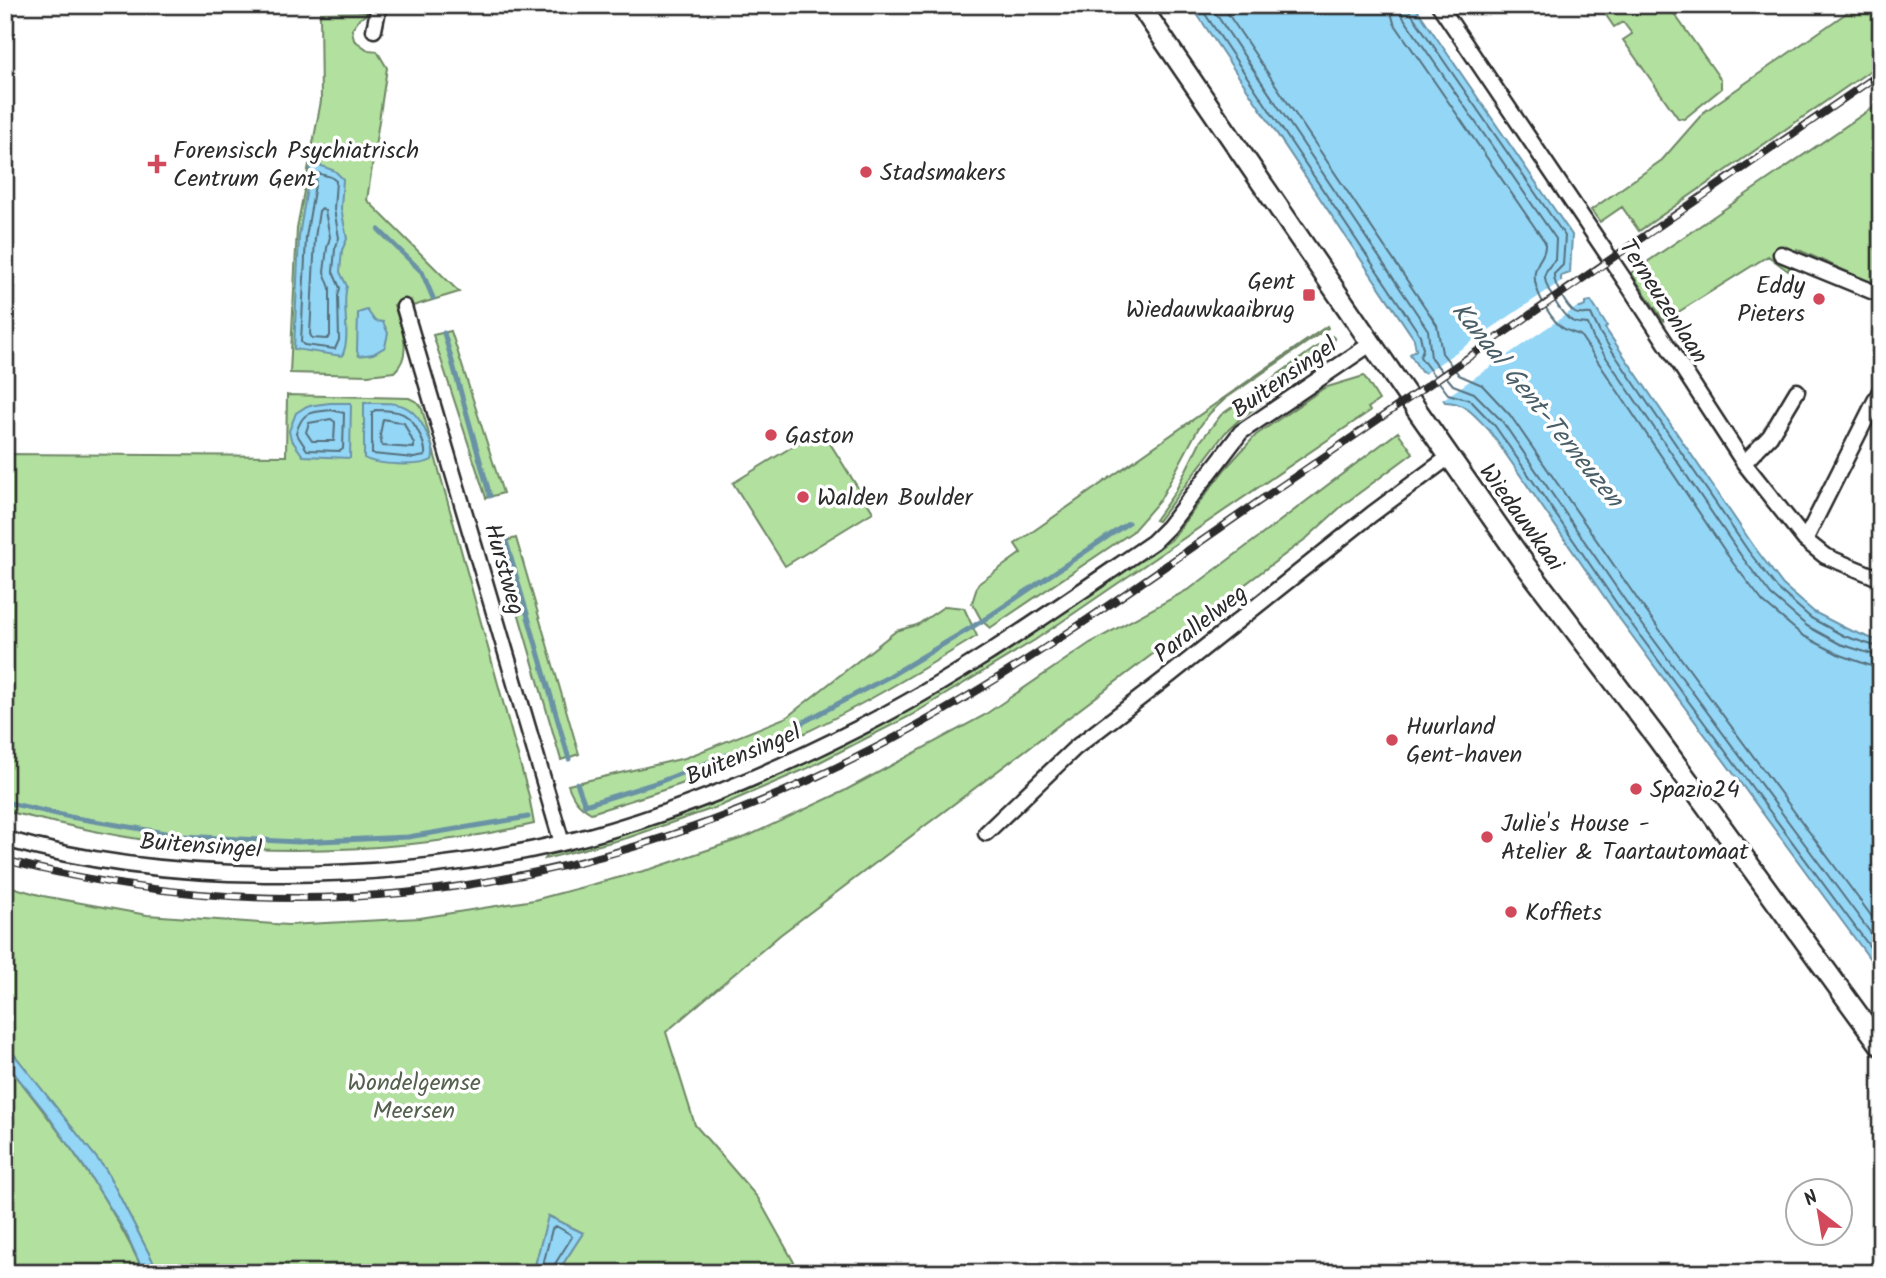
<svg xmlns="http://www.w3.org/2000/svg" width="1886" height="1278" font-family="Kalam,sans-serif">
  <rect width="100%" height="100%" fill="#fff"/>
  <filter id="ink" filterUnits="userSpaceOnUse"><feTurbulence type="fractalNoise" baseFrequency=".0143" numOctaves="2"/><feDisplacementMap in="SourceGraphic" scale="14" xChannelSelector="R" yChannelSelector="G"/><feConvolveMatrix kernelMatrix="1 2 1 2 8 2 1 2 1" color-interpolation-filters="sRGB"/></filter>
  <g filter="url(#ink)">
    <path fill="#b2e09f" stroke="#6e8665" stroke-width="2" d="M1599,5h69l53,75v9l-37,30 -6,-1 -55,-78 9,-6 -9,-12 -9,5z
      M1858,5h23v58l-242,168 -17,-24 -22,15 -9,-12 71,-50 42,-48z
      M370,12l-12,8 -6,10 2,10 14,10 9,1 10,17 -20,132 92,92 -46,14 -2,-6 -17,5c7,22 20,49 0,67l-26,3 -78,-2 7,-145 24,-127 -1,-88z
      M1881,102v185l-84,-38 -9,22 -20,-15 -104,65 -33,-48z
      M1327,326l1,2 -103,71 -15,14 -12,16 -38,71 -28,32 -142,96 -8,-7 -10,-18 6,-19 43,-31 -6,-9z
      M451,331l52,162 -17,5 -53,-163z
      M1332,336l3,3 -19,25 -76,55 -15,14 -67,88 -3,-1 20,-28 25,-50 21,-27z
      M1364,376l15,24 -11,8 2,3 -335,229 -125,76 -102,52 -88,38 -93,32 -82,21 4,-6 127,-35 73,-29 134,-64 113,-66 175,-119 54,-71 31,-34 68,-47z
      M287,395l122,3 8,4 5,7 107,387 5,28c-114,26 -234,31 -350,21 -60,-6 -120,-20 -179,-34v-357l281,2z
      M821,429l52,83 -88,54 -52,-83z
      M1398,432l15,21 -70,52 -35,32 -528,398 -114,97 29,93 63,73 42,75h-243l26,-40 -34,-17 -16,57h-374l-53,-103 -101,-127v-158l38,11 104,19 141,10 132,-7 114,-18 117,-31 95,-32 98,-46 139,-75 107,-73 101,-55z
      M516,538l63,216 -18,6 -63,-217z
      M945,606l19,2 13,28c-70,43 -140,84 -215,117 -55,24 -113,42 -171,60 -12,-7 -18,-14 -23,-28l117,-27 102,-41 109,-86 21,-6z
      M5,1062c53,66 104,134 139,211h-37l-60,-8 -1,8h-41z"/>
    <path fill="#94d6f6" stroke="#6a92a5" stroke-width="2" d="M1191,5h223l158,230 -2,38 -9,3v4l17,27 3,1 4,-2v-4l6,-1 16,25 -2,2 150,220 28,37 31,27 33,17 34,13v332l-262,-356 -130,-188c-14,-14 -23,-28 -44,-28l-20,-29 -4,-1 -11,-18 6,-4 -2,-11z
      M314,163l21,8 8,8 -2,29 6,31 -5,11 -2,22 7,14c-6,22 5,50 -5,70l-48,-7 5,-113 12,-72z
      M367,310l8,11 8,1 5,11 -3,14 -12,7 -14,2 -2,-5 1,-38z
      M330,403h21l-1,55 -47,-2 -12,-17 -2,-8 7,-18 11,-7z
      M364,403c33,0 48,-3 63,31 4,9 8,17 5,26 -12,7 -56,5 -68,-2z
      M5,1043l101,127 53,103h-15l-18,-40 -41,-65 -41,-58 -39,-48z
      M548,1216l35,17 -26,40h-24z"/>
    <path fill="#fff" d="M1563,280l17,25 -138,95 -18,-26z"/>
    <g fill="none" stroke-linecap="round" stroke-linejoin="round">
      <path stroke="#556f7c" stroke-width="2" d="M1199,5l221,330 3,14 -3,8 28,37 22,6 25,26 129,188 257,348
        M1210,5l218,325 3,28 22,27 21,8 28,28 129,188 250,338
        M1222,5l215,320 5,28 17,22 23,10 28,30 130,188 241,326
        M1389,5l5,18 151,219c1,15 -8,17 -10,30 -3,16 14,44 25,54 6,5 14,7 20,9l153,228 30,39 39,33 36,19 33,12 10,1
        M1400,5l3,12 153,222 -1,21c-4,4 -8,8 -10,14 -2,11 17,42 27,47 5,3 11,2 16,3l5,14 149,219 29,38 36,31 33,18 41,13
        M1408,5l2,7 155,224 -2,29 -9,9c-1,9 13,34 21,39 5,3 11,0 16,1l9,19 149,219 29,37 33,29 33,18 37,12
        M317,173l14,4 5,4 -2,28 5,29 -4,11 -2,23 7,16 -2,8 1,44 -4,9 -31,-4 -3,-3 5,-105z
        M322,208l3,3 5,26 -3,11 -3,24 6,16v48l-3,3 -15,-1 -2,-4 5,-96 4,-27z
        M331,410l13,3 -1,36 -3,2 -33,-1 -11,-17c7,-23 14,-20 35,-23z
        M375,410c24,0 35,2 45,25 3,7 6,13 5,21l-11,2 -42,-4v-41z
        M331,419l4,3 -1,19h-22l-6,-9 3,-9z
        M383,419l21,4 10,21v4l-32,-2 -2,-11z
        M541,1273l11,-44 4,-3 14,8 2,3 -19,30 -1,6"/>
      <path stroke="#6a92a5" stroke-width="5" d="M379,230l43,42 11,26
        M444,333l46,163
        M506,541l63,218
        M577,783l8,22 74,-23 122,-48 109,-58 92,-55 146,-98
        M9,803l61,14 113,19 115,6 110,-5 120,-20"/>
      <g stroke="#2b2b2b" stroke-width="19">
        <path id="minor" d="M1439,5l191,283 114,175 61,77 20,16 56,23
          M374,30l5,-25
          M1781,254l100,41
          M404,307l158,536
          M1744,463l26,-27 27,-45
          M1805,540l76,-151
          M986,833l89,-85 95,-73 202,-161 77,-57
          M5,839c168,48 388,44 557,4 103,-25 205,-68 299,-116 102,-52 197,-120 292,-185l15,-15 73,-95 131,-89"/>
      </g>
      <g stroke="#2b2b2b" stroke-width="24">
        <path id="secondary" d="M1140,5l279,408 107,153 131,172 224,308"/>
      </g>
      <use href="#minor" stroke="#fff" stroke-width="14"/>
      <use href="#secondary" stroke="#fff" stroke-width="19"/>
      <g stroke="#2b2b2b" stroke-width="8">
        <path id="rail" d="M5,860c332,87 645,20 938,-149 122,-71 236,-156 353,-235 195,-134 390,-268 585,-403"/>
      </g>
      <use href="#rail" stroke="#fff" stroke-width="5" stroke-dasharray="16" stroke-linecap="butt"/>
    </g>
  </g>
  <g fill="#d1495b" stroke="#fff" stroke-width="2.5">
    <path d="M153.5 153.5h7v7h7v7h-7v7h-7v-7h-7v-7h7z"/>
    <circle cx="866" cy="172" r="7"/>
    <rect x="1302" y="288" width="14" height="14" rx="3.5"/>
    <circle cx="1819" cy="299" r="7"/>
    <circle cx="771" cy="435" r="7"/>
    <circle cx="803" cy="497" r="7"/>
    <circle cx="1392" cy="740" r="7"/>
    <circle cx="1636" cy="789" r="7"/>
    <circle cx="1487" cy="837" r="7"/>
    <circle cx="1511" cy="912" r="7"/>
  </g>
  <g text-anchor="middle" stroke-width="7" stroke-linejoin="round" paint-order="stroke">
    <g font-size="24" fill="#2b2b2b" stroke="#fff" text-anchor="start">
      <text x="173" y="158">Forensisch Psychiatrisch<tspan x="173" dy="28">Centrum Gent</tspan></text>
      <text x="880" y="180">Stadsmakers</text>
      <text x="1295" y="289" text-anchor="end">Gent<tspan x="1295" dy="28">Wiedauwkaaibrug</tspan></text>
      <text x="1805" y="293" text-anchor="end">Eddy<tspan x="1805" dy="28">Pieters</tspan></text>
      <text x="785" y="443">Gaston</text>
      <text x="817" y="505">Walden Boulder</text>
      <text x="1406" y="734">Huurland<tspan x="1406" dy="28">Gent-haven</tspan></text>
      <text x="1650" y="797">Spazio24</text>
      <text x="1501" y="831">Julie's House -<tspan x="1501" dy="28">Atelier &amp; Taartautomaat</tspan></text>
      <text x="1525" y="920">Koffiets</text>
    </g>
    <g font-size="24" fill="#2b2b2b" stroke="#fff">
      <text transform="translate(1664 301) rotate(57)" y="8">Terneuzenlaan</text>
      <text transform="translate(1284 377) rotate(-35)" y="8">Buitensingel</text>
      <text transform="translate(1522 517) rotate(54)" y="8">Wiedauwkaai</text>
      <text transform="translate(505 569) rotate(74)" y="8">Hurstweg</text>
      <text transform="translate(1200 623) rotate(-38)" y="8">Parallelweg</text>
      <text transform="translate(743 754) rotate(-23)" y="8">Buitensingel</text>
      <text transform="translate(201 845) rotate(4)" y="8">Buitensingel</text>
    </g>
    <g font-size="24" fill="#54614e" stroke="#fff">
      <text x="414" y="1090">Wondelgemse<tspan x="414" dy="28">Meersen</tspan></text>
    </g>
    <g font-size="26" font-style="italic" fill="#4a5e68" stroke="#fff">
      <text transform="translate(1538 404) rotate(51)" y="9">Kanaal Gent-Terneuzen</text>
    </g>
  </g>
  <rect width="1886" height="1278" fill="none" stroke="#fff" stroke-width="28"/>
  <rect x="14" y="14" width="1858" height="1250" fill="none" stroke="#2b2b2b" stroke-width="2.5" filter="url(#ink)"/>
  <g transform="translate(1819 1212) rotate(329)"><circle r="33" fill="#ffffff" stroke="#aaaaaa" stroke-width="2"/>
  <path d="M0-5L12 26L0 18L-12 26Z" fill="#d1495b"/>
  <text y="-10" font-size="19" font-weight="bold" text-anchor="middle" fill="#2b2b2b">N</text>
  </g>
</svg>
